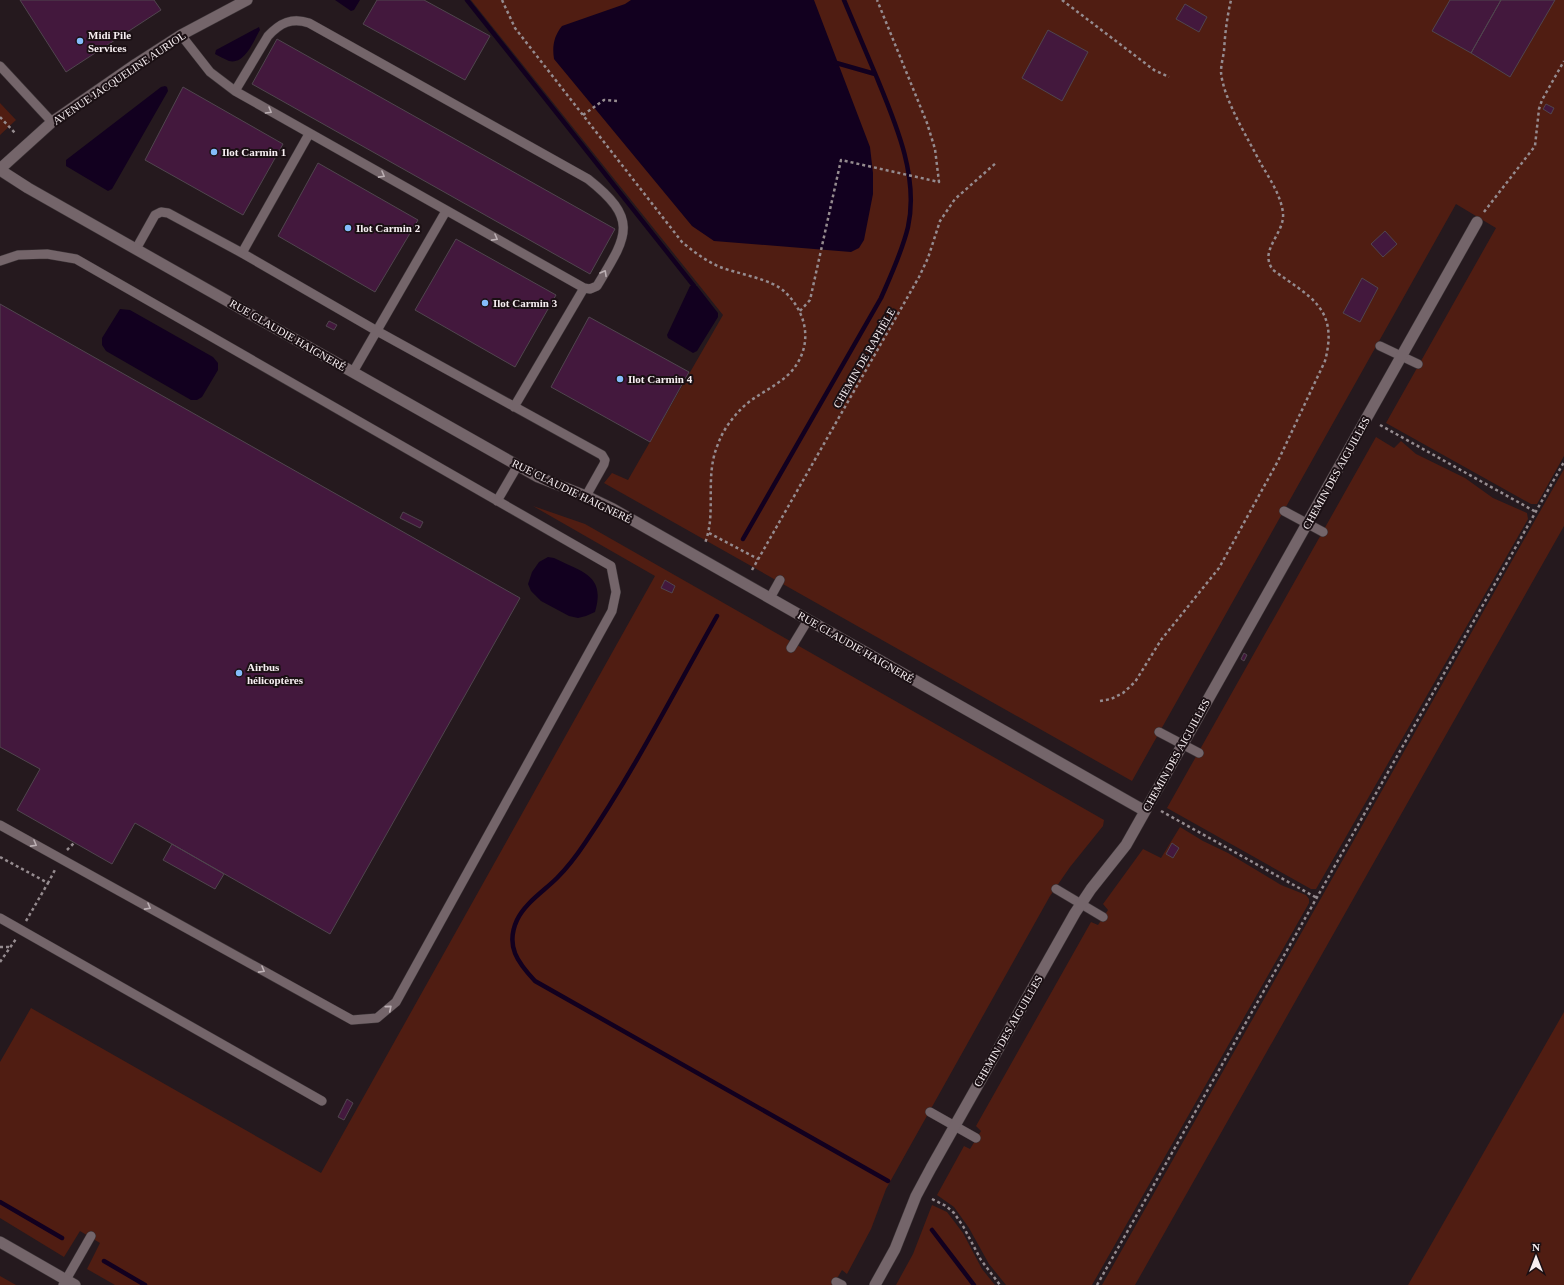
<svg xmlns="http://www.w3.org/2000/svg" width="1564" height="1285" font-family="Georgia,serif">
  <rect width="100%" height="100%" fill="#25191e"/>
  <path fill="#501d12" d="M471,0h1093v456l-27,48h-6l-145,-81 110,-195 -40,-24 -324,577 -528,-298 8,-10 16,7 95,-165z
    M0,103l16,17 -16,15z
    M1376,437l18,11 7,-7 15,13 49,24 28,20 34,15 1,6 -212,370h-5l-144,-81z
    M1564,469v57l-429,759h-33z
    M533,506l52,18 519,296 -1,6 -33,41 -20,29 -164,293 -15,40 -24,45 -5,-4 -9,15h-718l-28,-16 13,-26 -20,-12 -16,26 -64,-39v-156l31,-54 290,165 334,-597z
    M1180,827l23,14 25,12 53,32 25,10 3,4v4l-217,382h-86l-17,-21 -20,-36 -15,-21 -17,-12 27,-49 6,3 11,-18 -5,-5 115,-204 7,3 10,-15 -5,-6 40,-55 18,9z
    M1564,1012v273h-156z
    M932,1205l15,7 16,21 19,36 13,16h-99l17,-31z
    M0,1276l16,9h-16z"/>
  <path fill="#12001f" d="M335,0h25l-6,10 -3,1z
    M631,0h183l56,147 3,26v21l-9,46 -5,8 -8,4 -137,-11 -22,-15 -138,-167c-2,-13 0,-23 8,-33l63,-22z
    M259,27l1,3c-6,10 -15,35 -31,31 -5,-2 -10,-5 -14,-7l1,-4z
    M165,86l2,1 1,4 -56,98 -4,2 -42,-25v-6l95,-73z
    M690,286h7l21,27v4l-21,34 -4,2 -25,-15 -1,-3z
    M120,309l10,1 83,47 5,6v7l-16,27 -5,3h-6l-85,-49 -4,-6v-7z
    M548,557l6,1c28,14 52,17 41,54l-9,4 -8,2 -9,-2 -28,-15 -10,-10 -3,-7 4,-12 7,-10z"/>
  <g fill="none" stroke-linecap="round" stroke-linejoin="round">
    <path stroke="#12001f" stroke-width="4.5" d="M467,0l227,286
      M833,62l42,12
      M743,539l138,-241c10,-23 21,-46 27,-71 11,-50 -12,-103 -31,-149 -11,-26 -22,-52 -33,-78
      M717,616c-43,76 -83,155 -132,227 -8,12 -18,25 -28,35 -13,13 -32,25 -40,42 -12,26 1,43 18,61l353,200
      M0,1202l62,36
      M932,1230l42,55
      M104,1261l41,24"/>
  </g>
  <path fill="#43183d" stroke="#50454e" d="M20,0h134l7,10 -95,62z
    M377,0h47l66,36 -25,44 -102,-56z
    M1450,0h51l-30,53 -39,-22z
    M1501,0h54l-45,77 -39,-24z
    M1185,4l22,13 -8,15 -23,-13z
    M1048,30l40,22 -26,49 -40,-23z
    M277,39l338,190 -25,45 -338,-190z
    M183,87l100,57 -40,71 -98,-55z
    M1546,104l8,4 -3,6 -8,-5z
    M318,163l100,57 -43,72 -97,-56z
    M1385,231l12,13 -14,13 -12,-13z
    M456,239l100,56 -41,72 -100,-57z
    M1362,278l16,10 -18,34 -17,-9z
    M0,304l520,294 -190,336 -195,-111 -23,41 -95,-54 23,-41 -40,-22z
    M589,317l100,55 -39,70 -99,-55z
    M329,321l8,4 -3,5 -8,-4z
    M403,512l20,10 -3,6 -20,-10z
    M665,580l10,6 -3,7 -11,-5z
    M1244,653l3,2 -3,6 -3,-2z
    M1172,843l7,5 -6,10 -7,-4z
    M172,844l52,30 -9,15 -52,-29z
    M347,1099l6,4 -9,17 -6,-3z"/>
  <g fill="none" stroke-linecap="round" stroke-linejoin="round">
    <g stroke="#3c3437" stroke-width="10">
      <path id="service" d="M181,35l29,37 25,19 349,197 6,1 7,-3c30,-50 43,-66 -9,-107l-279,-156c-17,-6 -29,0 -41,13l-33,55
        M0,66l52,56
        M136,249l19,-34 6,-3 7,1 74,40 135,78 225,124 3,5 -1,4 -18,32
        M242,253l67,-119
        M0,261l18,-6 29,-1 29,5 535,307 5,26 -4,19 -216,391 -19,16 -25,2 -352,-195
        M1380,346l38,18
        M353,372l93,-161
        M514,407l70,-119
        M497,501l21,-36
        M1284,511l39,21
        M770,598l10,-18
        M791,648l17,-28
        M1159,732l40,21
        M1056,889l47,28
        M0,918l322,183
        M930,1112l46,26
        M836,1282l6,3
        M63,1285l28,-49"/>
    </g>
    <g stroke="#3c3437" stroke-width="12">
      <path id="minor" d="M0,169l52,-47 84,-58 45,-29 66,-35
        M0,170l28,18 510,289 48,19 27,13 532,302
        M0,1242l75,43
        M875,1285l20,-36 21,-53 15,-28 144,-255 16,-24 35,-44 351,-623"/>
    </g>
    <path stroke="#958b8f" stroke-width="2.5" stroke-dasharray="3 3" stroke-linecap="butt" d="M502,0l13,28 167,214c12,10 24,19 38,25 18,7 52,12 65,25 24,23 28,56 5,81 -14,14 -33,21 -47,34 -11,11 -20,23 -25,37 -14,33 -1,68 -13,99
      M1062,0l92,70 15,7
      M583,115l21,-15 13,1
      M0,117l15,16
      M1484,212l51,-66 4,-37 3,-9 22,-39
      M800,311l10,-11 31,-140 98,22 -4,-33 -8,-26 -50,-123
      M1380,425l156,87
      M709,533l49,26
      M752,570l167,-293 9,-19 12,-37 15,-22 42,-37
      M1100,701l11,-2 12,-6 12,-11 26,-42 58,-72 59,-107 47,-100c14,-53 -15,-64 -52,-91 -15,-20 12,-36 10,-57 -2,-17 -13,-34 -22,-49 -12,-24 -38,-65 -40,-92 0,-7 2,-14 3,-21 1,-17 3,-34 7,-51
      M1161,811l156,87
      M67,850l7,-7
      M0,857l48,26 8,-15
      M26,921l22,-38
      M0,947h11
      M0,962l16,-23
      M932,1199l14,7 8,7 9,13 18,34 19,25
      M1097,1285l467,-823"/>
    <use href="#service" stroke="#74656a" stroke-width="9"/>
    <use href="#minor" stroke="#74656a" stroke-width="11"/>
  </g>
  <defs><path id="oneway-chevron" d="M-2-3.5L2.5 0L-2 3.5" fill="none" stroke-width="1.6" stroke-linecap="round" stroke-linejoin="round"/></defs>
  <g stroke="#bcb0b4">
    <use href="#oneway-chevron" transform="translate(269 111) rotate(30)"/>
    <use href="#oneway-chevron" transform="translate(382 175) rotate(29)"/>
    <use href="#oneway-chevron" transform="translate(495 238) rotate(29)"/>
    <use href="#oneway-chevron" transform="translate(604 273) rotate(-61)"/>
    <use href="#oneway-chevron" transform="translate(34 844) rotate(29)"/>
    <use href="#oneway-chevron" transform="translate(148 907) rotate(29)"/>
    <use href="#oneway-chevron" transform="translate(262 970) rotate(29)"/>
    <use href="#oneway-chevron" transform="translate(389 1008) rotate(-40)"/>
  </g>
  <g fill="#84bcfb" stroke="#1b1014" stroke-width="1.5">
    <circle cx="80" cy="41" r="4"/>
    <circle cx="214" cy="152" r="4"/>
    <circle cx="348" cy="228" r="4"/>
    <circle cx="485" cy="303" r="4"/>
    <circle cx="620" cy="379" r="4"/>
    <circle cx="239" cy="673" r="4"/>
  </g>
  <g text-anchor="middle" stroke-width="4" stroke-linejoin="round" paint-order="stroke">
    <g font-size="11" font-weight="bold" fill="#f6eef1" stroke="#1b1014" text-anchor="start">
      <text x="88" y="39">Midi Pile<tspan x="88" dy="13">Services</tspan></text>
      <text x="222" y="156">Ilot Carmin 1</text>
      <text x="356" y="232">Ilot Carmin 2</text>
      <text x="493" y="307">Ilot Carmin 3</text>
      <text x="628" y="383">Ilot Carmin 4</text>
      <text x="247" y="671">Airbus<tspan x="247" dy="13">hélicoptères</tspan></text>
    </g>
    <g font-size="11" fill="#f6eef1" stroke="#1b1014">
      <text transform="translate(119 78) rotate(-34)" y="4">AVENUE JACQUELINE AURIOL</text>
      <text transform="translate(288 335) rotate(30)" y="4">RUE CLAUDIE HAIGNERÉ</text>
      <text transform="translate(864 358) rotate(-60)" y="4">CHEMIN DE RAPHÈLE</text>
      <text transform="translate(1336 473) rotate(-61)" y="4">CHEMIN DES AIGUILLES</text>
      <text transform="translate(572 491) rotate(26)" y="4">RUE CLAUDIE HAIGNERÉ</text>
      <text transform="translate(856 647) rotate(30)" y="4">RUE CLAUDIE HAIGNERÉ</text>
      <text transform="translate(1176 755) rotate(-61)" y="4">CHEMIN DES AIGUILLES</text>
      <text transform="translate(1008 1031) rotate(-60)" y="4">CHEMIN DES AIGUILLES</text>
    </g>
  </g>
  <g transform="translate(1536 1257)" stroke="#1b1014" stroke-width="3" paint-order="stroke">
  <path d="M0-3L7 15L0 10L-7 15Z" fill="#f6eef1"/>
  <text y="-6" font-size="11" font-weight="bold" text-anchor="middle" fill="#f6eef1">N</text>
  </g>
</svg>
